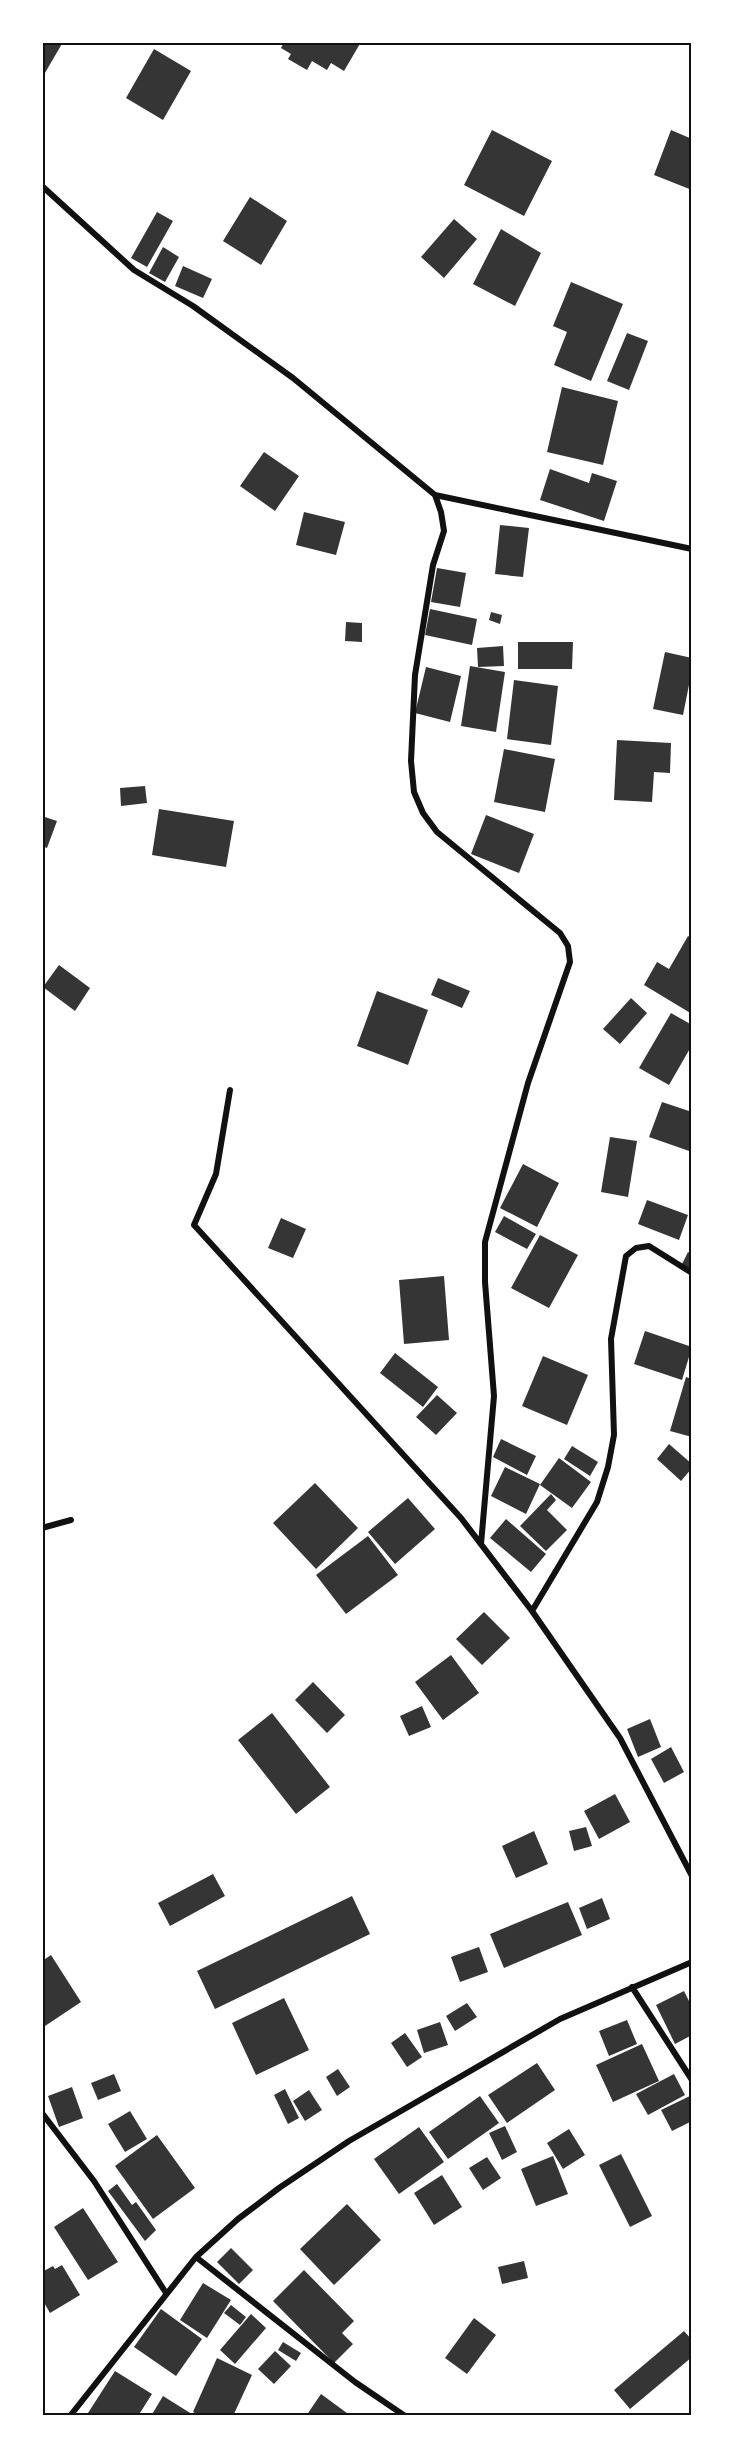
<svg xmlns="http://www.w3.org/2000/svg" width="734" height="2458" font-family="Montserrat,sans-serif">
  <rect width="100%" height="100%" fill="#fff"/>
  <path fill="#353535" d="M42,42h21l-21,36z
    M284,42h77l-17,29 -13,-8 -4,7 -15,-9 -5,9 -19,-11 3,-5 -10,-6z
    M154,49l37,22 -28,49 -37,-22z
    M492,130l60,31 -28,55 -60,-31z
    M671,130l21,9v51l-38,-15z
    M250,197l37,24 -26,44 -38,-24z
    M157,212l16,9 -26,46 -16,-9z
    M454,219l23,20 -33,39 -23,-21z
    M501,229l40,24 -26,53 -42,-22z
    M163,247l16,10 -14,25 -16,-9z
    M183,266l29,13 -9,19 -28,-12z
    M571,282l52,22 -32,77 -37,-16 13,-33 -14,-6z
    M627,333l21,8 -19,49 -22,-9z
    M562,387l56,14 -15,64 -56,-13z
    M264,452l35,24 -24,35 -35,-25z
    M550,469l39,14 3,-10 25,8 -13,40 -64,-21z
    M304,512l41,10 -9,33 -40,-10z
    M500,525l29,3 -6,49 -28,-3z
    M437,568l29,5 -6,34 -29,-5z
    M430,609l47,10 -5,26 -47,-10z
    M491,612l11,3 -2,9 -11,-4z
    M346,622l16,1v19l-17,-1z
    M518,642h55l-1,27h-54z
    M503,646l1,20 -26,1 -1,-19z
    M665,652l27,6v27h-3l-6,30 -30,-6z
    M470,666l35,6 -9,60 -35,-6z
    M426,667l35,9 -11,46 -35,-9z
    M514,680l44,6 -7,59 -44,-6z
    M617,740l54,3 -1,30 -16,-1 -2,30 -38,-2z
    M504,749l51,10 -10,53 -51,-10z
    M145,786l2,17 -26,3 -1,-18z
    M159,809l75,12 -8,46 -74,-12z
    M486,815l48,19 -15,39 -48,-19z
    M42,816l15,5 -10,27 -5,-2z
    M688,936l4,2v76l-48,-29 13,-23 12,7z
    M59,965l31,23 -15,23 -32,-24z
    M438,978l32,13 -8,17 -31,-13z
    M377,991l51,19 -20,55 -51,-19z
    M631,998l16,15 -27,31 -17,-15z
    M671,1013l21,12v20l-23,40 -30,-17z
    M662,1102l30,10v40l-43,-15z
    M610,1137l27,4 -9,56 -27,-5z
    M523,1164l36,19 -22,44 -37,-19z
    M647,1200l41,15 -9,25 -41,-16z
    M504,1216l32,18 -9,15 -32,-17z
    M281,1218l25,11 -13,29 -25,-10z
    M540,1235l38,20 -29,53 -38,-20z
    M688,1252l4,2v17l-11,-5z
    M444,1276l5,64 -45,4 -5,-64z
    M645,1331l47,16 -10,33 -48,-16z
    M395,1353l43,34 -15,20 -43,-34z
    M543,1356l45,19 -21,50 -45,-19z
    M686,1377l6,2v58l-22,-6z
    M437,1395l20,18 -21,22 -20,-18z
    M501,1439l35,17 -9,19 -34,-18z
    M669,1444l23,20v4l-11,13 -24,-22z
    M572,1446l26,16 -8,14 -26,-17z
    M559,1458l32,24 -19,26 -32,-23z
    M505,1467l35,17 -14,30 -35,-18z
    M315,1483l43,45 -42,41 -43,-46z
    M551,1494l5,6 -9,10 20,20 -21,21 -26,-25z
    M408,1498l27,31 -40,35 -27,-32z
    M506,1519l40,35 -15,18 -41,-34z
    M368,1536l30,39 -52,39 -30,-39z
    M484,1612l26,26 -28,27 -26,-26z
    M451,1655l28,38 -36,27 -28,-38z
    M313,1682l32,33 -18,18 -32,-33z
    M422,1706l9,21 -22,9 -9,-20z
    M272,1713l58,74 -34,27 -58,-74z
    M650,1719l11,28 -23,10 -11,-28z
    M671,1747l13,25 -20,11 -13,-24z
    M615,1794l15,28 -31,17 -15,-28z
    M586,1827l6,19 -18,5 -5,-20z
    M534,1831l14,33 -32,14 -14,-32z
    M213,1874l12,22 -55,30 -12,-23z
    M352,1896l18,38 -155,75 -18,-38z
    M602,1898l8,21 -23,10 -8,-21z
    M568,1902l14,33 -78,33 -14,-34z
    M479,1947l9,25 -28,10 -9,-25z
    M51,1955l30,47 -39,26v-67z
    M684,1991l8,16v28l-17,9 -19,-39z
    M284,1998l25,52 -53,25 -24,-52z
    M467,2003l10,14 -22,14 -9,-15z
    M627,2020l10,24 -28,12 -10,-25z
    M440,2022l8,23 -24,8 -7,-23z
    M405,2033l17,24 -15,10 -16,-24z
    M642,2044l17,37 -46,21 -17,-37z
    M537,2063l18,27 -48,33 -19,-28z
    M338,2069l12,18 -13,9 -11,-19z
    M114,2074l7,17 -23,9 -7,-17z
    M674,2074l11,21 -37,20 -12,-21z
    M72,2087l11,31 -24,9 -11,-31z
    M285,2089l14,29 -11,6 -14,-29z
    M309,2090l13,20 -17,11 -12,-20z
    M692,2095v26l-20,10 -11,-21z
    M480,2096l19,27 -51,36 -19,-27z
    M130,2111l17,28 -22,13 -17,-28z
    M505,2126l12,26 -15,8 -13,-27z
    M419,2127l25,35 -45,32 -25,-35z
    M569,2129l16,26 -22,14 -16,-26z
    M157,2135l38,53 -42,31 -38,-53z
    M621,2154l31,62 -22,11 -31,-62z
    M553,2156l15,38 -32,12 -15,-37z
    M487,2157l14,21 -18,12 -14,-22z
    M442,2175l20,32 -28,18 -20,-32z
    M117,2184l15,21 4,-3 20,28 -11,11 -37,-50z
    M347,2204l34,36 -47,45 -34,-36z
    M83,2208l35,54 -30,18 -34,-53z
    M231,2248l22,22 -14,14 -22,-22z
    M524,2261l4,17 -26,6 -4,-17z
    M62,2265l18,30 -30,18 -8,-14v-27l11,-6 2,3z
    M304,2270l50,51 -12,12 11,11 -19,19 -61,-62z
    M203,2283l28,17 -24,38 -27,-18z
    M231,2305l15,12 -6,8 -16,-12z
    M161,2309l41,30 -26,37 -42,-29z
    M251,2314l15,14 -31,36 -15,-14z
    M474,2318l22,17 -29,39 -22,-16z
    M684,2331l8,9v17l-62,52 -16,-19z
    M283,2342l18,11 -5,8 -18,-11z
    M275,2351l16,15 -17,18 -16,-15z
    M217,2358l35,17 -19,41h-32l-8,-4z
    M115,2371l37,23 -14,22h-45l-5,-3z
    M321,2394l30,22h-45z
    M163,2396l32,20h-44z"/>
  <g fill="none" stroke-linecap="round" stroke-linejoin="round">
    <path stroke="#111" stroke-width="6" d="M42,186l92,84 59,36 100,72 142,117 6,17 3,19 -11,34 -18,110 -4,86 3,31 9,21 14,19 123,101 8,13 2,16 -42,121 -43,159v40l9,114 -13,148
      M435,495l257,54
      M230,1090l-14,84 -22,51 267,293 71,93 88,127 72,138
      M42,1528l29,-8
      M532,1611l65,-109 11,-35 6,-32 -3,-96 15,-83 10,-8 13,-2 43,27
      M632,1987l60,93
      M42,2113l52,68 72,112
      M196,2257l159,125 50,34
      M70,2416l126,-159 42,-38 41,-31 70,-47 211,-122 132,-57"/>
  </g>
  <rect width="734" height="2458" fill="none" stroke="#ffffff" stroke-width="87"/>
  <rect x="44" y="44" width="646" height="2370" fill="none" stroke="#111" stroke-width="2"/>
</svg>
